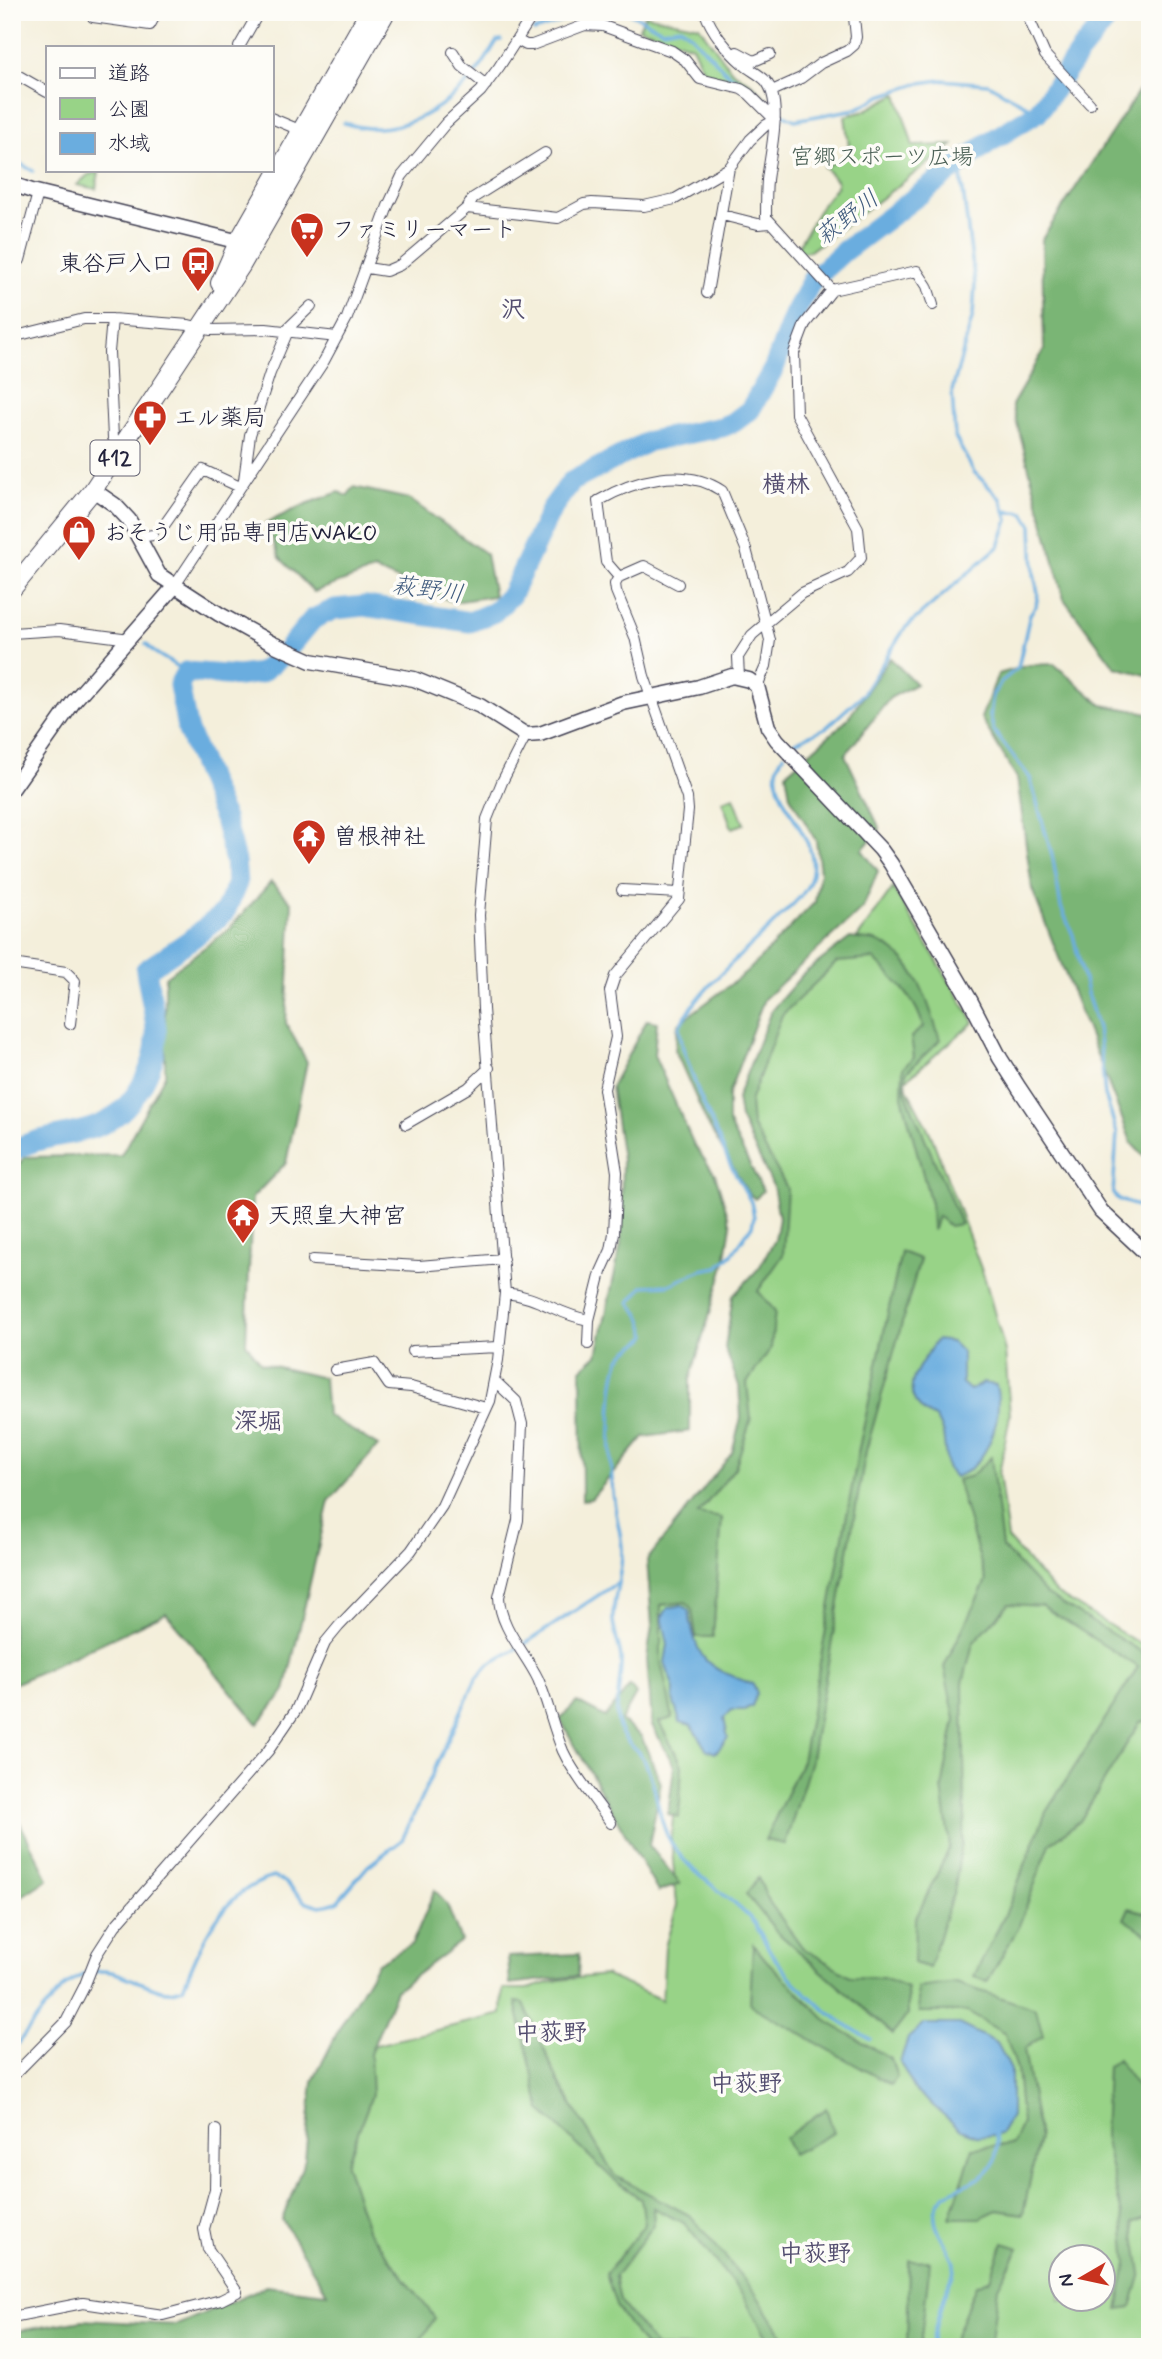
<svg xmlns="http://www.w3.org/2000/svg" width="1162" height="2359" font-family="Mynerve,'Klee One',sans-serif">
  <rect width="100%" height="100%" fill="#fdfcf7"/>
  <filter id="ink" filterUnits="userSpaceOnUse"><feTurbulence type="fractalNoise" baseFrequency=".0143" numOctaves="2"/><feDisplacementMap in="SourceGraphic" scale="14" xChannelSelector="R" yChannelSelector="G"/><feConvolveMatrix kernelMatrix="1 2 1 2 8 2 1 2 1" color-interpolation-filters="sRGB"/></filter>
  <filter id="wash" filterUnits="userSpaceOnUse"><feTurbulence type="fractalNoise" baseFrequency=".00686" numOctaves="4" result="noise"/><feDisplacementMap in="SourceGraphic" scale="28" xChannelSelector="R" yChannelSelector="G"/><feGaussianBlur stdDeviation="1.57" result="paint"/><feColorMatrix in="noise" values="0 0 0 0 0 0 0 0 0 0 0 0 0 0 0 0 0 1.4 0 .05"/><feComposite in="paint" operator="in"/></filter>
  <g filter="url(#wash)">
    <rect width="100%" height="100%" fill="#f4efdb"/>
    <path fill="#98d387" stroke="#5d7a61" stroke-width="2" fill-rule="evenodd" d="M645,15l54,11 33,45 19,12 14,14 -3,2 -12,-14 -9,-4 -27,-4 -10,-5 -12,-26 -53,-18z
      M897,94l16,52 40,-1 -143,106 -8,1 -5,-4 24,-42 16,-20v-5l-13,-14 26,-13 -5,-38 17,-4z
      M99,172l-3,17 -19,-4 11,-10z
      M734,797l10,27 -12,4 -10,-27z
      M893,888l81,134 -68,58 1,9 24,46 54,144 20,72 5,64 -11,59 9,65 48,54 94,57v697h-978l200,-38 -58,-98 25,-157 163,-40 1,-25h24l32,-9 46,-5 57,25 3,-53 12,-42 -6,-67 8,-80 -22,-37 -3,-153 63,-85 31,-64 -16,-70 47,-109 2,-24 -3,-29 -31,-59 -4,-27 30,-85 80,-72zM1060,2258h42v42h-42z"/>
    <path fill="#7ab574" stroke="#4e6c58" stroke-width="2" d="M1150,74v602l-35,-9 -51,-68 -52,-194 32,-55 -2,-111z
      M354,487l55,12 77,55 8,42 -40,6 -80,-32 -60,22 -34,-34 -14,-35 40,-19 33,-12 8,4z
      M890,658l26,26 -26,14 -45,57 35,74 -18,21 16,21 -15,37 -99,91 -36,96v27l35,69 -8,8 -7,-6 -41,-70 -32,-73 3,-26 69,-52 68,-70 5,-30 -4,-31 -26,-45 -4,-23 60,-52z
      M1054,664l48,41 48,8v450l-18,-19 -100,-255 -15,-111 -36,-60 17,-44 31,-9z
      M271,882l21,21 -6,120 21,39 -21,101 -34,35 -6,145 15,20 63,15 3,37 51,31 -49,55 -44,190 -27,33 -92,-111 -154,72v-514l13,-14 96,-2 44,-80v-98l64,-48z
      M850,938c10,2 24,1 33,6 35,18 46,61 57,96l-34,33 -1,18 56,133 -12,2 -11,-10 -4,13 -2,1 -1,-26 -29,-108 1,-28 11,-11 -3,-20 12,-10c-5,-27 -30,-49 -49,-68l-37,3 -55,53 -32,87 2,23 35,63 -4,67 -25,36 17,20 -4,37 -24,35 4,36 -16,49 -37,46 24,4 -9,119h-17l-4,-27 -6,-8 -25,3v57l12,56 -14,4 23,43 -3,52 -11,-3 6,-48 -22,-41 -5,-66 5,-33 -5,-66 85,-107 9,-35 -2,-32 -14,-38 8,-52 26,-28 16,-28 4,-22 -6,-32 -33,-68 -3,-20 34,-87 31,-36z
      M647,1020l10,2 -3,33 40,90 21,29 16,51 -6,37 -35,118v51l-46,6 -53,62 -9,1 -1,-131 16,-14 24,-111 1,-85 -11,-72z
      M901,1252l19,7 -54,192 -56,313 -25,80 -20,-4 37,-79 57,-313z
      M991,1457l11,90 44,47 104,63v63l-10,2 -60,99 -30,23 -32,84 -31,54 -13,-6 31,-61 41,-103 92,-145 -96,-61 -33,-2 -36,39 -10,40 2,138 -10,66 -26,81 -15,-5 1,-43 35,-73 -8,-59 13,-69 -11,-52 42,-86 -29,-101 14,-4z
      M630,1686l6,8 -15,27 20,15 20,47 -12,62 31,39 -22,8 -98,-173 17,-17 28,15z
      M12,1807l36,72 -35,23 5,28 -6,3z
      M758,1878l12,25 33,45 49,29 31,1 24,10 1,26 -15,20 -116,-102 -31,-38z
      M435,1890l12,15 14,36 -65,49 -26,64 2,41 -26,69 21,65 68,89 -19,29h-404v-15l70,-12 95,5 89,-39 61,7 -45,-73 23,-61 8,-78 28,-56 37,-62 34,-19z
      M1129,1908l21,6v22l-26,-17z
      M753,1944l13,16 62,62 63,37 6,18 -6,8 -141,-80z
      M579,1954l-1,22 -68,8 -2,-27z
      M956,1983l80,26 7,27 -19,13 15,89 -16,76 -26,-4 -17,8h-30l23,-70 40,-4 9,-21 -5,-54 -12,-35 -38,-22h-48l-2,-24z
      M516,2002l8,1 34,78 57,95 76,40 65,78 34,53h-17l-32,-54 -57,-70 -31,-15 1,17 -39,51 5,25 36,46h-11l-29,-41 -10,-32 39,-50 -4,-25 -28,-20 -72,-69z
      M1117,2059l33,45v112l-17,7 8,50 -10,34 -13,2 9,-45 -4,-44 -19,-83 3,-70z
      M826,2108l8,25 -42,21 -7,-16z
      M1003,2243l16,5 -21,39 -8,60h-39l25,-62 14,-6z
      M909,2260l21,1 -10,86h-13z"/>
    <path fill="#6aaddf" stroke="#46688d" stroke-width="2" d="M936,1340l16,2 10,10v31l8,7 13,-7 13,2c8,32 -8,81 -41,92l-8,-9 -4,-35 -7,-15c-9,-3 -12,-6 -18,-13 -18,-20 7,-46 18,-65z
      M682,1605l7,6c8,51 16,56 64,73l4,10 -5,12 -8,4h-12l-8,8 4,20 -13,15 -9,-4 -15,-24 -11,-3 -7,-22 1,-10 -9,-28 3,-18 -6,-27 6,-9z
      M924,2024h35l38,19 14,27v46l-10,18 -22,3 -18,-7 -46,-40 -15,-28 8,-24z"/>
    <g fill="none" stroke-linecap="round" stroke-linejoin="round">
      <path stroke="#6aaddf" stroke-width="3.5" d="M628,12l34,18 18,-3 8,5 37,39 47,36
        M534,31l55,-19
        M778,112l17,8 61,-11 25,-13 39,-13 21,-3 47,4 50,28
        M344,123c51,17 98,-11 131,-49 9,-10 15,-22 22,-33l4,-1
        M12,159l21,12
        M1005,511l19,2 8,13 2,48 4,19 -2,13 -6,8 -12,54 -16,13 -9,13 -3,22 4,15 36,47 23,81 8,48 12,28 15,62 10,31 7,67 12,38 -4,61 6,6 31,10
        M146,644l8,8 32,20
        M789,749l6,-7 32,-15 36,-33 42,-66 94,-82 9,-26 -7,-21 -27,-27 -19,-35 -3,-46 21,-76 2,-31 -14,-109 -5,-7
        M784,755c-29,35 36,76 28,118 -3,19 -18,30 -31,43 -34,36 -78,67 -102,111l4,21 16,46 31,70 21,38 3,15 -2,9 -19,27 -15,14 -17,3 -32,15 -26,1 -13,16 11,15 6,18c-7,10 -22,14 -27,24 -12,26 -10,113 -6,142 2,16 7,32 8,47 1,23 -8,46 -9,68 -1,15 7,28 8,42 1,19 -5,39 -4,58 2,28 21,29 29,48 11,23 11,48 21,71 17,36 55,54 82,82 12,12 17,31 28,44 23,31 59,60 93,78
        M12,2045l5,-1c24,-28 51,-81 94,-72 11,2 21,8 31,11 19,7 22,11 41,5 19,-47 38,-96 90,-111l12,5 19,19 16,5 7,-1 10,-3 31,-36 34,-26 74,-161 13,-15 34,-19 94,-62
        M931,2347c4,-18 8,-35 13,-52 4,-11 11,-19 10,-31 -3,-19 -28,-38 -16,-60 12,-23 50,-17 57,-45 2,-10 3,-16 0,-26"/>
      <path stroke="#6aaddf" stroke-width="21" d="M12,1151c26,-15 55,-14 83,-24 37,-13 64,-60 61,-99 -2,-19 -7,-39 -10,-58l47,-32 32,-26 12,-29 -2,-22 -11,-42 -37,-91 -8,-43 7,-13 53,4 21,-3 22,-17 31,-37 22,-10 30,-3 105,16 24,-10 17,-17 41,-87 19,-26 78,-41 73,-14 12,-5 16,-12 24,-42 20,-53 18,-35 32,-29 144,-108 50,-31 41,-59 34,-41"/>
    </g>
  </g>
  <g filter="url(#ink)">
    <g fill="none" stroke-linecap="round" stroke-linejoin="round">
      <g stroke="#424153" stroke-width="12">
        <path id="street" d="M93,12v5l57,8 7,-13
          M705,12c6,19 23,39 38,52 7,6 16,10 22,16 19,21 5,73 2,100 -1,12 -1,25 -1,37l66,73 -27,34 -11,29 2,61 62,114 3,30 -13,14 -46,21 -50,42 -14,22 1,20
          M1026,12l19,43 45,49
          M239,47l20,-35
          M453,52l9,14 24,19
          M737,52l17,9 16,-7
          M12,72l35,20
          M772,91l29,-13 20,-15 26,-12 7,-6 2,-8 -2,-20 2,-5
          M271,118l31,13
          M467,208l6,-10 72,-45
          M722,215l36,9 13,-1
          M12,258l8,2 18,-67
          M367,268l19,3 14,-6 67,-57 91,10 26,-14 8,-1 52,3 31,-7 54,-31 21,-28 16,-15 9,-5 -26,-26 -8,-5 -41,-10 -15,-19 -13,-9 -69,-25 -18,-1 -53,20h-6l-9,-5
          M832,290l85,-19 10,15 6,19
          M707,293l22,-125
          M112,319l-3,33 4,86 9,10
          M285,331l26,-25
          M12,337l72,-18h28l77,6 21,5 56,-1 71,8
          M244,480l6,-45 20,-62 18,-42
          M165,524l38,-54 37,17
          M139,537l14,-2
          M619,577l25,-11 34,18
          M174,587l150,-226 23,-43 41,-112 14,-30 44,-53 35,-32 18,-24 31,-48 9,-7
          M12,633l47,-3 71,9
          M12,701l2,4
          M622,890l57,3
          M12,964l54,8 9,9 -5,43
          M406,1124l62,-36 21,-20
          M313,1260l106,6 84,-7
          M505,1293c34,3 53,22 84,27
          M588,1344l1,-24 12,-48 10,-22 3,-17 3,-61 -13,-83 12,-52 -6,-46 5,-15 64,-77 9,-89 -1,-12 -43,-122 -9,-39 -19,-46 -1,-7 4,-7 -13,-15 -8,-61c36,-21 86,-35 124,-10l24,58 24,91 -4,26 -9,20
          M412,1351l87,-4
          M335,1370l39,-7 15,22 22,2 75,21
          M495,1381l21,20 6,23 -4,96 -19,77c1,31 26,55 39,82 10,23 15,49 25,72 12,26 32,48 48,72
          M12,2077l54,-55 18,-35 13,-33 18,-28 153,-175 28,-41 29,-67 14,-17 72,-75 31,-45 48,-105 8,-41 7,-67 -22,-284 -4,-94 8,-96 15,-37 24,-47
          M12,2317l71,-14 80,12 58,-15 16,-8 -29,-43 -4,-20 11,-40 1,-59"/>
      </g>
      <g stroke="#424153" stroke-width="17">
        <path id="secondary" d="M12,184l20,7 216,53
          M93,490l22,15 14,15 30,55 60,39 54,30 38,17 103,18 66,27 46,29 14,-1 83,-31 76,-16 33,-11 17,4 8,6 11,41 9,13 104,110 10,14 79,136 30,58 19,30 82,123 49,46
          M12,789l62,-88 100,-114"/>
      </g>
      <g stroke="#424153" stroke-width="20">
        <path id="highway" d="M220,283l18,-41 131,-230
          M12,589l81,-99 148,-224 145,-254"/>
      </g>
      <use href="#street" stroke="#fff" stroke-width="10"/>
      <use href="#secondary" stroke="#fff" stroke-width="14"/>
      <use href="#highway" stroke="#fff" stroke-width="18"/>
    </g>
  </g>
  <defs>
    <g id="supermarket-pin" transform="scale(1.75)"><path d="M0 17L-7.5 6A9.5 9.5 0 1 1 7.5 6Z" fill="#c8321e" stroke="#fdfcf7"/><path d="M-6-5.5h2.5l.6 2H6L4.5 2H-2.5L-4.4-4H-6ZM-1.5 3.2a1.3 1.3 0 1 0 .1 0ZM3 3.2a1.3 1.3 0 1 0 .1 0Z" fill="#fff"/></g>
    <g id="bus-pin" transform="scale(1.75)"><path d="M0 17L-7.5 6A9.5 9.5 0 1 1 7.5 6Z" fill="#c8321e" stroke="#fdfcf7"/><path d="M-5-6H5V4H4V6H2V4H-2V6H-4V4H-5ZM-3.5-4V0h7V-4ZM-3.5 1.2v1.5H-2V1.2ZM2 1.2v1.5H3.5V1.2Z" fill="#fff"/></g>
    <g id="pharmacy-pin" transform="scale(1.75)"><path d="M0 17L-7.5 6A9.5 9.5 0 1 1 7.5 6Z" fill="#c8321e" stroke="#fdfcf7"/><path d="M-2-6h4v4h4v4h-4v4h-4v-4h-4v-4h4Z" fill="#fff"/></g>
    <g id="shop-pin" transform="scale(1.75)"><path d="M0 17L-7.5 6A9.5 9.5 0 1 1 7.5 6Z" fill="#c8321e" stroke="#fdfcf7"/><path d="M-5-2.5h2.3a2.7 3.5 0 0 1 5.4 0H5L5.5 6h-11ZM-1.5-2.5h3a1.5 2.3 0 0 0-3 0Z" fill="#fff"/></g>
    <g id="temple-pin" transform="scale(1.75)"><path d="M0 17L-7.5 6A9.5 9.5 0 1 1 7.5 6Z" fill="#c8321e" stroke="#fdfcf7"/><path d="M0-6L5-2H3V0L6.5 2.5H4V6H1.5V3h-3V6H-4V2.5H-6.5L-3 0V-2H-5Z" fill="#fff"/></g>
  </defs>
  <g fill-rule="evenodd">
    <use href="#supermarket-pin" x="307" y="229"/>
    <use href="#bus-pin" x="198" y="263"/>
    <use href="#pharmacy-pin" x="150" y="417"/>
    <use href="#shop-pin" x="79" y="532"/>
    <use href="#temple-pin" x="309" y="836"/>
    <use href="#temple-pin" x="243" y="1215"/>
  </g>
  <g text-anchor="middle" stroke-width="7" stroke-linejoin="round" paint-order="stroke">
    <rect fill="#fdfcf7" stroke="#646373" stroke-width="2" x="90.5" y="440.5" width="49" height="35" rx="5"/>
    <g font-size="21" font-weight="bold" fill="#22223b">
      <text x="115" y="465">412</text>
    </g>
    <g font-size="23" fill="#4b6056" stroke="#fdfcf7">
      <text x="882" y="164">宮郷スポーツ広場</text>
    </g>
    <g font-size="23" fill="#22223b" stroke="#fdfcf7" text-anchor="start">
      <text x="332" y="237">ファミリーマート</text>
      <text x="174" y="271" text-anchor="end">東谷戸入口</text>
      <text x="174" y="425">エル薬局</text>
      <text x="104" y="540">おそうじ用品専門店WAKO</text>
      <text x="334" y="844">曽根神社</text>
      <text x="268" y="1223">天照皇大神宮</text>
    </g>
    <g font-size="24" font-style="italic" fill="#3f5a7d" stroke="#fdfcf7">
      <text transform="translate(847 217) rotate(-38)" y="8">萩野川</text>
      <text transform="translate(428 589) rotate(8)" y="8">萩野川</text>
    </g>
    <g font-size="24" font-weight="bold" fill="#534d6f" stroke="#fdfcf7">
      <text x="513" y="317">沢</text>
      <text x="786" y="492">横林</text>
      <text x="258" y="1429">深堀</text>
      <text x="551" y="2040">中荻野</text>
      <text x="746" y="2091">中荻野</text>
      <text x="815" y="2261">中荻野</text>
    </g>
  </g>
  <rect width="1162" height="2359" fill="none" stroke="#fdfcf7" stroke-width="42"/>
  <rect x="46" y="46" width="228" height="126" fill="#fdfcf7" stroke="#a5a5ac" stroke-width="2"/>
  <rect x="60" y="68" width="35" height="10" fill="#ffffff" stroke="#a5a5ac" stroke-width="2"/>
  <text x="108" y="80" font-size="21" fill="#22223b">道路</text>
  <rect x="60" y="98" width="35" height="21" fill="#98d387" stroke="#a5a5ac" stroke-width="2"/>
  <text x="108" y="116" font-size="21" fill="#22223b">公園</text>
  <rect x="60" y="133" width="35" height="21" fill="#6aaddf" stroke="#a5a5ac" stroke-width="2"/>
  <text x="108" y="150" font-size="21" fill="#22223b">水域</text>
  <g transform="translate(1082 2278) rotate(261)"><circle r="33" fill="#fdfcf7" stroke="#a5a5ac" stroke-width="2"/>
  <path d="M0-5L12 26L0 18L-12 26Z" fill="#c8321e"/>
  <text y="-10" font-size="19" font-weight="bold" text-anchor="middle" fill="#22223b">N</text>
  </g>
</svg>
